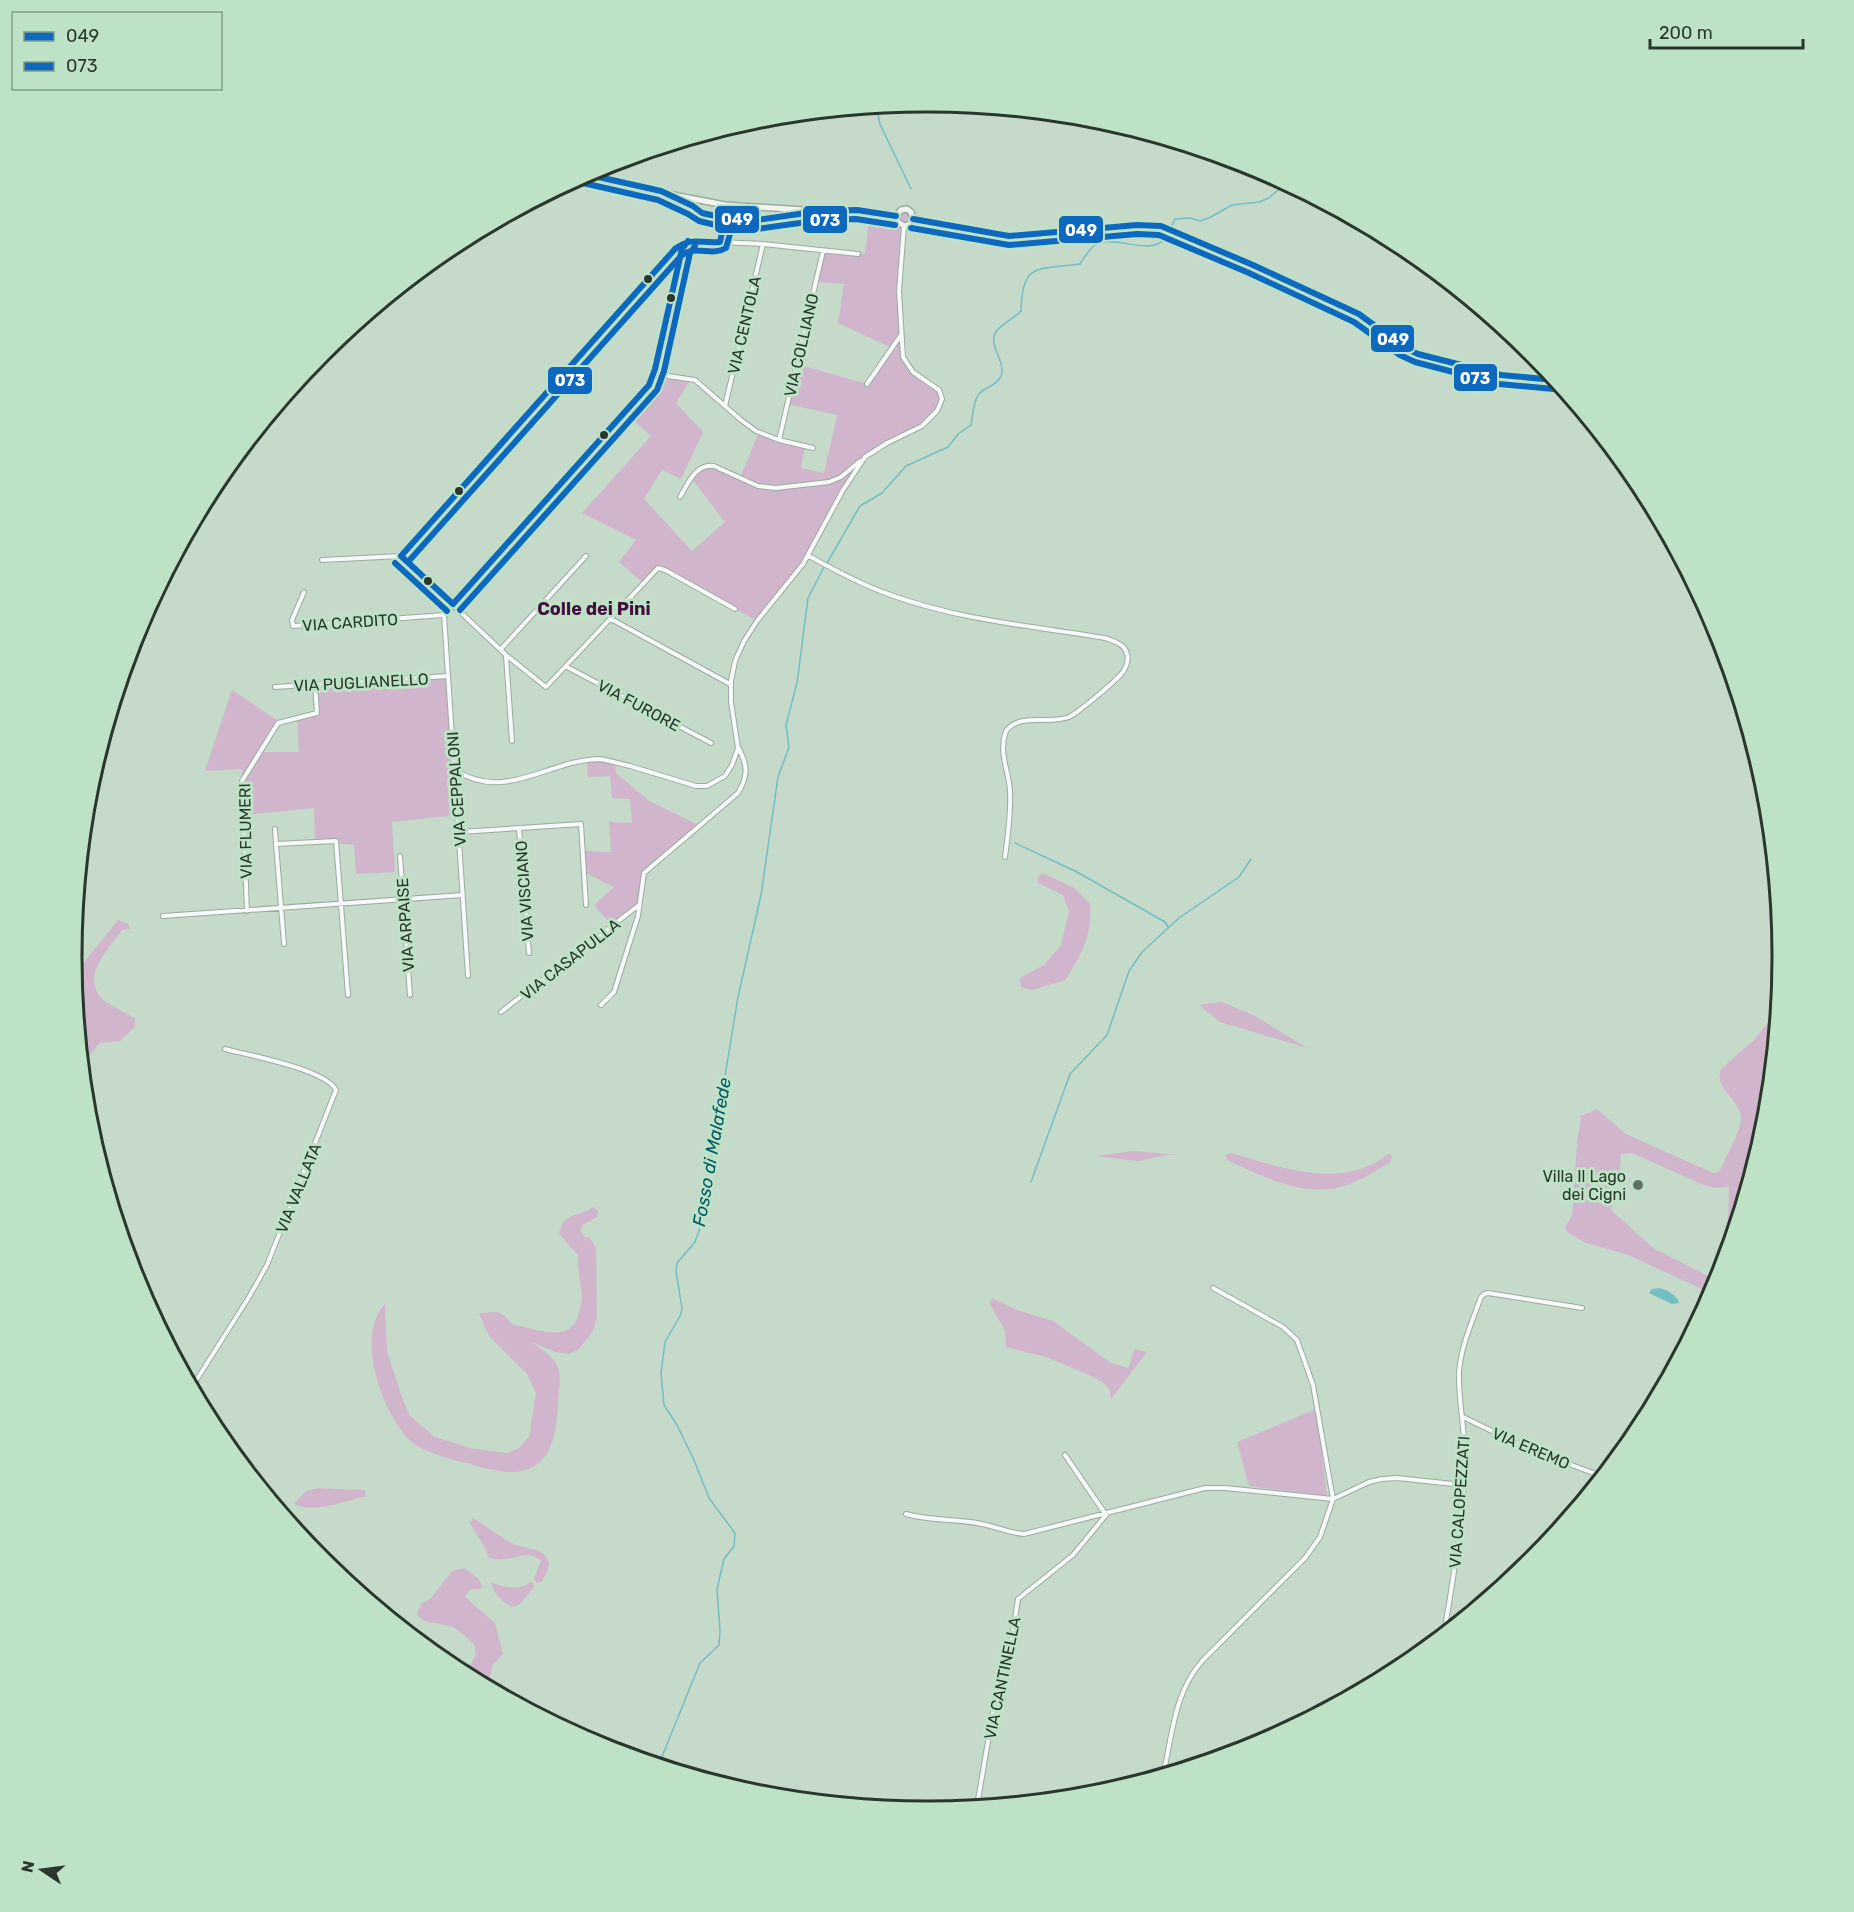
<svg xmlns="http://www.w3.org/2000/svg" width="1854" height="1912" font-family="Rubik,sans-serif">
  <rect width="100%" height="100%" fill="#c6daca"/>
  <path fill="#d0b5cd" d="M904,209l7,3v11l-7,3 -3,108 2,29 33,24 5,14 -13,21 -63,35 -20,28 -36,71 -52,65 -92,-51 -6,-2 -16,15 -24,-21 17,-22 -54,-27 69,-77 -25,-23 23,-28 5,-11 37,5 -15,24 27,29 -22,47 -19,-9 -18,29 48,52 33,-29 -34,-44c17,-19 29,-9 49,0l19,-46 46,14 -4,22 23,5 13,-58 -50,-11 10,-40 70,20 25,-36 -54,-25 6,-39 -28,-2 7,-31 42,3 5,-42 26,4z
    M448,676l10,139 -66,7 3,50 -39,2 -2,-29 -39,-4 -1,-33 -71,7 -1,-46 -37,2 27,-81 48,32 -21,30h40l-2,-34 17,-3 4,-6 -3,-25z
    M595,759l20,3 1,11 33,28 52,25 -57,47 -4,32 -28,21 -18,-21 20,-18 -30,-15 -1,-21 28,1 -2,-30 23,1 -2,-24 -18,-1 -2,-22 -22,1 -1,-16z
    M1042,873l31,14 17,17c2,34 -8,47 -24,76l-34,10 -11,-3 -1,-9 24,-13 17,-20 8,-34 -6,-16 -25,-12v-5z
    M118,920l10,4 2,5 -8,1c-14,20 -45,50 -16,72 9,6 19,11 29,16v9l-15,14 -20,2 -17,20 -8,-78 7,-20z
    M1222,1002l33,14 52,32 -87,-26 -21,-17z
    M1777,1011l-12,112 -32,107 -5,-2 1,-42 -11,2 -12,-2 -74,-33 -11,1 -2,22 -8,34 42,38 55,28 2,7 -6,7 -76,-35 -42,-12 -18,-10 -3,-6 7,-11 5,-72 4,-28 16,-7 29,25 87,39 6,-1c6,-12 22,-42 22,-53 1,-20 -28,-29 -20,-50l33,-29z
    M1134,1151l44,4h-12l-28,6 -43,-5z
    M1231,1153c49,14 112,38 157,1l4,1 -1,7c-16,9 -36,22 -54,26 -39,7 -76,-12 -110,-28l-2,-5z
    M593,1207l5,4 -1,6 -14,8 -3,6 5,6 5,1 6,10 1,70 -4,13 -14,18 -10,5 -14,-2 -23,-10c34,24 28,26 26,65 -3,35 -9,67 -52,65 -12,-1 -25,-5 -36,-8 -13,-3 -46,-12 -56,-20 -31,-25 -60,-108 -29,-140l2,47 16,49 7,16 25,21 38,12 34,4 12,-5 10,-11 7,-44 -9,-19 -38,-38 -10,-22c17,-4 22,-4 33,10 21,4 58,21 66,-8 1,-6 4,-13 4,-19 -1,-16 -5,-25 -4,-42l-19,-21c5,-23 18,-16 34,-27z
    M992,1298l25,12 36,11 58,42 17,5c4,-6 3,-12 7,-19l12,3 -36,47 -1,-8 -5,-7 -9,-6 -50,-21 -40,-10 -1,-16 -15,-27z
    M1316,1409l11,87 -78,-10 -12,-44z
    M319,1488l46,2 1,6c-21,5 -51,18 -72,8l12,-13z
    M473,1518c13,8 27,19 41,26 10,5 29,3 34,16 3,8 -3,15 -7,22l-4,1 -3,-5 7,-17c-16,-12 -21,-2 -37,-2 -5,1 -10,0 -15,-1l-4,-10 -15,-25z
    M465,1568l14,11 4,9 -14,2 -4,7 30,26 8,31 -10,10 -5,22 -23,-12 11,-19 -2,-11c-7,-6 -17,-16 -25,-18 -13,-4 -24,-1 -32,-12l4,-10 10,-6 21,-27z
    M491,1582c14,6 27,9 40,0l4,4 -15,18 -6,3c-11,-3 -21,-14 -23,-25z
    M1296,1716l7,4 -52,27 24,-23z"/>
  <path fill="#73bdc4" d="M1659,1288c8,2 17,6 20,15l-7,1 -23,-11 3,-4z"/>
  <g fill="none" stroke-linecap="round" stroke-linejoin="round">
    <path stroke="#73bdc4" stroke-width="1.5" d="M876,106l4,18 31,65
      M1171,227l4,-8 15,-1 10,3 11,-4 21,-12 27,-3 10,-4 17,-15
      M827,563l33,-57 22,-13 24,-27 42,-19 10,-13 13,-9c2,-10 2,-24 8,-31 6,-7 19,-9 22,-18 6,-14 -14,-31 -5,-44 6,-9 18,-13 25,-21 1,-50 17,-41 59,-47 4,-6 9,-15 15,-19 23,-13 61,18 75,-14
      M1015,843l62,29 88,50 3,5
      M1031,1182l39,-108 37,-39 22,-64 13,-19 37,-34 60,-41 12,-18
      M659,1764l41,-101 19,-18 1,-14 -3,-42 7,-30 10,-13 1,-13 -26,-35 -15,-38 -17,-35 -13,-20 -3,-32 4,-31 15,-26 2,-7 -6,-38 1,-8 18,-21 5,-14 38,-231 23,-102 17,-118 11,-30 -3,-22 11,-42 11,-85 16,-31"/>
    <g stroke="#9cab9f" stroke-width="6">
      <path id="street" d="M674,197c11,5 22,14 33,18 33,12 70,1 103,-3
        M720,242l43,2 95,10
        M654,374l41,6 46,40 15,11 23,9 34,8
        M867,384l34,-49
        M725,406l38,-162
        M779,440l44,-189
        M680,497c8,-14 16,-34 34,-31l44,20 18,2 53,-6 12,-5 19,-16
        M401,556l105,99 40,32 112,-119 7,2 70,39
        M809,556c25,14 51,28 79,38 70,26 144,32 217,44 9,3 20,6 22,16 2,6 -1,13 -4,18 -7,9 -44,40 -54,45 -20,8 -49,-5 -63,14 -8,22 3,40 4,60 1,23 -2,44 -5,66
        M322,560l79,-4 274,-307c18,-17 28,-3 45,-7l5,-24
        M304,592l-12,28 1,6 151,-11
        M611,619l119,65
        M501,649l85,-93
        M506,656l6,85
        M567,667l144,76
        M275,687l173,-11
        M455,770c51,33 94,-11 146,-11l29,7 66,20h11l18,-10 7,-11 6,-17 -7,-46v-21l4,-20 9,-20 13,-20 46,-57 40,-74 22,-33 22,-14 35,-17 15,-15 5,-12 -3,-9 -26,-18 -10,-15 -4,-66 5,-65
        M519,828l10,125
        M275,829l1,15
        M460,832l121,-8 5,81
        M400,856l10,139
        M247,911l-5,-130 36,-58 39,-10 -2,-29
        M163,916l300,-21
        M284,944l-8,-100 60,-3 12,154
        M468,976l-24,-361 205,-230 6,-16 27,-120 6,-8
        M601,1005l13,-13 24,-76 6,-43 94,-80c10,-17 10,-27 1,-44
        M501,1012l138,-107
        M192,1387l57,-90 18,-32 69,-175c-11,-21 -88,-35 -111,-41
        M1463,1417l66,32 72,27
        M906,1514c25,7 51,5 76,10 15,3 28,9 42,10l181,-46h20l108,11 36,-17 13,-3 15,-1 66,7
        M1444,1633c10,-56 18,-113 21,-169 1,-31 -7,-61 -6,-92 2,-26 13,-50 22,-75l3,-3 4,-1 94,15
        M1165,1766c8,-38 11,-76 38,-106l102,-102 15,-21 13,-38 -20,-114 -16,-45 -14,-13 -70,-39
        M977,1806l19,-112 12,-30 10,-65 55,-44 33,-40 -41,-60"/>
    </g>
    <g stroke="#9cab9f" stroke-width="8">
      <path id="secondary" d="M585,174l83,20 57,11 95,6 37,-1 39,6
        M896,216l5,-6 6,-1 4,3 2,7
        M896,216l2,6 6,4 5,-1 4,-6
        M913,219l96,17 128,-11 24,1 92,39 106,49 46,34 13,6 83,21 54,5"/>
    </g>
    <use href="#street" stroke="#f6f9f7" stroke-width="4"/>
    <use href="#secondary" stroke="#f3f3ef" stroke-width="5"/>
    <g stroke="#bee2c5" stroke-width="10">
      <path id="bus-1" d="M585,174l76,17 32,15 9,7 23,5 25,3 70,-10 37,-1 39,6
        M913,219l96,17 128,-11 24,1 92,39 106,49 46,34 13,6 83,21 54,5
        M401,556l274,-307c17,-13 26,-5 45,-7l5,-24
        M401,556l52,48
        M453,604l196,-219 6,-16 27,-120 6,-8"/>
    </g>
    <g stroke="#bee2c5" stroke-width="10">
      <path id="bus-2" d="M583,183l75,17 30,14 11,7 25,6 26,3 71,-10 35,-1 39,6
        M911,228l98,17 128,-11 22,1 90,38 105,49 46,33 15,7 84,22 55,5
        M408,562l273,-306c15,-12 30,1 45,-8l8,-28
        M395,563l52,48
        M460,610l197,-220 7,-19 26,-118 5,-7"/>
    </g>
    <use href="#bus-1" stroke="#0c69bf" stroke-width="6"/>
    <use href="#bus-2" stroke="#0c69bf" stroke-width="6"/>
  </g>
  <g fill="#29372c" stroke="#bee2c5" stroke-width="2">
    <circle cx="648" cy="279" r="5"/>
    <circle cx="671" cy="298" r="5"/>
    <circle cx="604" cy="435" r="5"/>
    <circle cx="459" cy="491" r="5"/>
    <circle cx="428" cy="581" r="5"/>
  </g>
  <circle fill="#607063" stroke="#bee2c5" stroke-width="2" cx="1638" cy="1185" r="6"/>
  <g text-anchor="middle" stroke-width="6" stroke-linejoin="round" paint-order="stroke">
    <g font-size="16" fill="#29372c" stroke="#bee2c5">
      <text transform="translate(744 325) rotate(-77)" y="6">VIA CENTOLA</text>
      <text transform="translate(801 345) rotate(-77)" y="6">VIA COLLIANO</text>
      <text transform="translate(350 622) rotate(-4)" y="6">VIA CARDITO</text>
      <text transform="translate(361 682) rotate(-3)" y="6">VIA PUGLIANELLO</text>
      <text transform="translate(639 705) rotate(28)" y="6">VIA FURORE</text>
      <text transform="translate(456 789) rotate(-94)" y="6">VIA CEPPALONI</text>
      <text transform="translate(245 831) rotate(-91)" y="6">VIA FLUMERI</text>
      <text transform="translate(524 891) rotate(-94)" y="6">VIA VISCIANO</text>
      <text transform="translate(405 925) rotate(-94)" y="6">VIA ARPAISE</text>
      <text transform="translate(570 959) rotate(-38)" y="6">VIA CASAPULLA</text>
      <text transform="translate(298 1188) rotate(-68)" y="6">VIA VALLATA</text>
      <text transform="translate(1531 1448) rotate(23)" y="6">VIA EREMO</text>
      <text transform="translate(1459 1502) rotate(-86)" y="6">VIA CALOPEZZATI</text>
      <text transform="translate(1002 1678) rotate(-78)" y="6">VIA CANTINELLA</text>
    </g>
    <g font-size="16" fill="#29372c" stroke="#bee2c5" text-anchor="end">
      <text x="1626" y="1182">Villa Il Lago<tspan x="1626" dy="18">dei Cigni</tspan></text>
    </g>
    <g font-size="18" font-weight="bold" fill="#43103f" stroke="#bee2c5">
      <text x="594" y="615">Colle dei Pini</text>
    </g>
    <g font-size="18" font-style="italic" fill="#005966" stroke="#bee2c5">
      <text transform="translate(712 1152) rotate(-80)" y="6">Fosso di Malafede</text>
    </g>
  </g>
  <path d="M0 0H1854V1912H0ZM926 112H928A844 844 0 0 1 1772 956V957A844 844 0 0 1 928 1801H926A844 844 0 0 1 82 957V956A844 844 0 0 1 926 112Z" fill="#bee2c5" fill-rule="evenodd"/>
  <path fill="none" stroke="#29372c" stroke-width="3" d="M926 112H928A844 844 0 0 1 1772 956V957A844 844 0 0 1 928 1801H926A844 844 0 0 1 82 957V956A844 844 0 0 1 926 112Z"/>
  <g stroke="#bee2c5" stroke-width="2">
    <rect x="714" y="205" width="46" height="29" rx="6" fill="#0c69bf"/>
    <rect x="802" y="205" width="46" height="29" rx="6" fill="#0c69bf"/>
    <rect x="1058" y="215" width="46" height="29" rx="6" fill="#0c69bf"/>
    <rect x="1370" y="324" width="45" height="29" rx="6" fill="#0c69bf"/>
    <rect x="1453" y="363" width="45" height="29" rx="6" fill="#0c69bf"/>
    <rect x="547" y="366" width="46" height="29" rx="6" fill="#0c69bf"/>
  </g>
  <g font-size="16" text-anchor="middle" font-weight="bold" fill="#fff">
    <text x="737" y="225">049</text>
    <text x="825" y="226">073</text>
    <text x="1081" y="236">049</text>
    <text x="1393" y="345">049</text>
    <text x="1475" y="384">073</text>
    <text x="570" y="386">073</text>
  </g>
  <rect x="12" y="12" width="210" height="78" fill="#bee2c5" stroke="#829e88" stroke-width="1.5"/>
  <rect x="24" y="32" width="30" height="9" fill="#0c69bf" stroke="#829e88" stroke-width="1.5"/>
  <text x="66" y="42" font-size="18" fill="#29372c">049</text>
  <rect x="24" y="62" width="30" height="9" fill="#0c69bf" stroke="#829e88" stroke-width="1.5"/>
  <text x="66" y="72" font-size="18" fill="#29372c">073</text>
  <g transform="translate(42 1870) rotate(283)" stroke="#bee2c5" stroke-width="4.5" paint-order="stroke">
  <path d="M0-4.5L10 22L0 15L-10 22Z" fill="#29372c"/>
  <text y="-9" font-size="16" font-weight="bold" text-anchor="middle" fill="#29372c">N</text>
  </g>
  <path d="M1650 39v9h153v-9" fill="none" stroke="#29372c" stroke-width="3"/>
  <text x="1659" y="39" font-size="18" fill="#29372c" stroke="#bee2c5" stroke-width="4.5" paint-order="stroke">200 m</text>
</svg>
